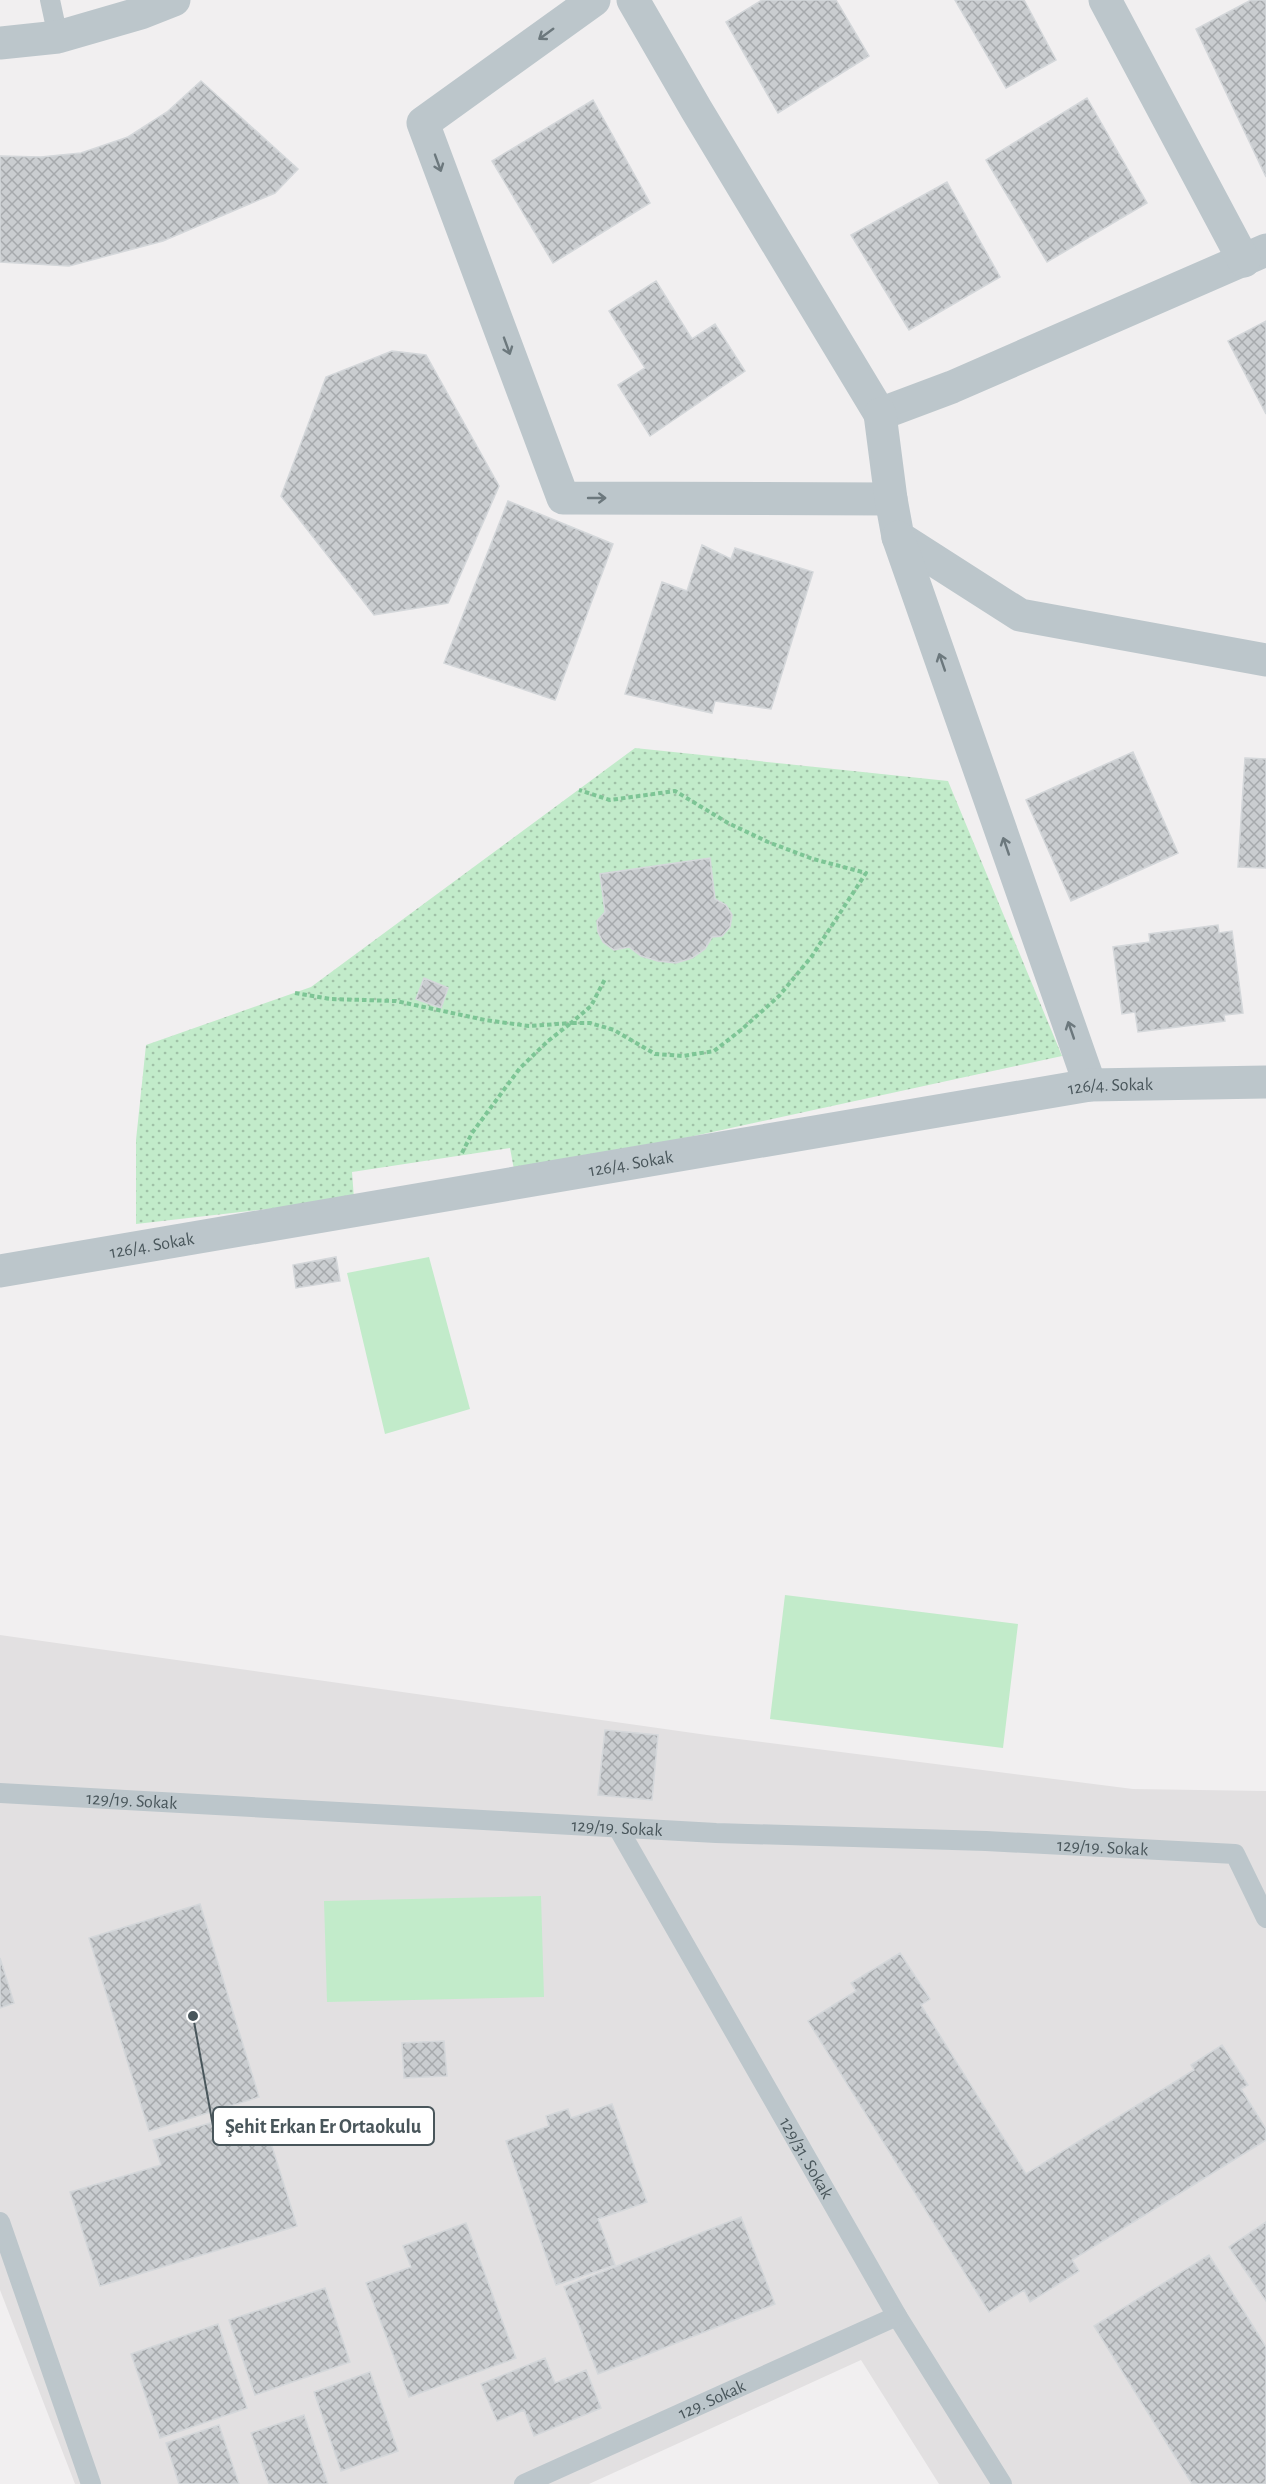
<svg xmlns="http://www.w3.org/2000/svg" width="1266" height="2484" font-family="'Alegreya Sans',sans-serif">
  <defs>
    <pattern id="park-dots" width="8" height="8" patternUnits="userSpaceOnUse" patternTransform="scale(1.5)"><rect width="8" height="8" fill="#c2ebca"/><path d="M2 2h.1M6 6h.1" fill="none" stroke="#a0c1a7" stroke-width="1.8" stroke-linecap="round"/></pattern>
    <pattern id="building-cross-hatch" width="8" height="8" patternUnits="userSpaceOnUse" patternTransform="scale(1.5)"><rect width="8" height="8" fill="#cacdd0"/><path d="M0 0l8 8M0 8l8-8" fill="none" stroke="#a6a9ac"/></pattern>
  </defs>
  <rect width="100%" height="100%" fill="#f1eff0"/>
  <path fill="#e2e0e1" d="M0,1635l707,100 426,54 133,2v693h-327l-78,-124 -272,124h-514l-75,-194z"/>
  <path fill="#c2ebca" d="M429,1257l41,152 -85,25 -38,-161z
    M785,1595l233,29 -15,124 -233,-29z
    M541,1896l3,101 -217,5 -3,-101z"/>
  <path fill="url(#park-dots)" d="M635,748l313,33 114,275 -547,119 -5,-27 -158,24 2,27 -218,25v-84l10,-95 165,-58z"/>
  <path fill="url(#building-cross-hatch)" stroke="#d4d7da" stroke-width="1.5" d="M762,0h74l33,56 -91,57 -52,-91z
    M955,0h69l32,60 -50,28z
    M1251,0h15v177l-70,-148z
    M201,81l97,88 -23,24 -112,48 -94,25 -69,-4v-106l41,1 40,-4 47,-16 39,-25z
    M1087,98l60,105 -100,59 -61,-102z
    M593,100l57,103 -97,60 -61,-102z
    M947,182l53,95 -91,53 -58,-95z
    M656,281l36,58 23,-15 30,47 -95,65 -32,-51 27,-17 -36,-57z
    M1266,321v93l-38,-73z
    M392,351l34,4 73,131 -51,117 -74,12 -93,-119 45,-119z
    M508,501l105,43 -58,156 -111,-37z
    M702,545l29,14 4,-11 78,24 -42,137 -56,-8 -3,12 -87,-19 37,-112 25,9z
    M1133,752l45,101 -107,48 -45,-101z
    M1245,758l21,1v109l-28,-1z
    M710,858l5,41 11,6 6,10 -2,12 -8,9 -10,1 -7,12 -13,9 -16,5 -18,-2 -17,-5 -12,-9 -15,3 -11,-8 -5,-10 -1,-11 8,-9 -5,-38z
    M1218,925l1,8 13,-2 11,82 -19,2 1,6 -87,11 -3,-20 -13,2 -9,-67 37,-5 -1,-8z
    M424,978l24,10 -7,20 -25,-9z
    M336,1257l4,24 -44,7 -3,-23z
    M605,1730l53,5 -6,65 -54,-5z
    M200,1904l59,193 -110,34 -60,-193z
    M900,1953l30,46 -9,6 105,169 168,-104 -3,-5 31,-20 26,40 -7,4 25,40v11l-194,120 7,11 -49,31 -6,-12 -35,22 -181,-291 48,-30 -5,-8z
    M0,1958l14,45 -14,5z
    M444,2041l3,35 -43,2 -2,-35z
    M612,2104l35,98 -49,17 17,46 -59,20 -50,-144 43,-15 -3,-10 22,-7 3,9z
    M260,2108l37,118 -197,60 -30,-94 91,-27 -8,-25z
    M741,2217l34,87 -177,70 -34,-87z
    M1266,2222v79l-37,-54z
    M466,2223l50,135 -107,39 -43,-114 45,-16 -8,-21z
    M1209,2255l57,92v137h-74l-98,-158z
    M325,2288l25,74 -95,33 -26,-75z
    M218,2324l29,84 -87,30 -29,-84z
    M545,2358l10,25 31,-13 15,38 -67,28 -10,-26 -27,11 -16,-37z
    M370,2372l28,79 -57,20 -27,-79z
    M304,2415l24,69h-59l-18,-51z
    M219,2425l20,59h-60l-13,-41z"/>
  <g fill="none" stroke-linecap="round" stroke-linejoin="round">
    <path stroke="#7dc595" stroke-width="4" stroke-dasharray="4.5 3" stroke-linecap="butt" d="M295,993l36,6 65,2 89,19 44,6 42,-3 20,-17 14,-27
      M462,1153l10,-20 48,-65 28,-27 23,-18h19l24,7 41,24 28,2 31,-5 27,-21 38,-34 33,-40 54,-83 -53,-14 -45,-17 -40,-19 -53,-32 -65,9 -31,-10"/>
    <g stroke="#bcc6cb" stroke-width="20">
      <path d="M50,0l8,37"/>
      <path id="s1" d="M0,1793l716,40 270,8 249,13 31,64"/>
      <path id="s2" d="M618,1828l279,488 105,168"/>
      <path d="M0,2222l91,262"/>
      <path id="s3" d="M524,2484l373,-168"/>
    </g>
    <g stroke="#bcc6cb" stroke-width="33">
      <path d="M594,0l-171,123 140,375 328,1"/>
      <path d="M633,0l63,109 184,305 72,-27 314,-137"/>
      <path d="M1105,0l139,261"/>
      <path d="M0,43l58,-6 83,-24 33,-13"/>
      <path d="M880,414l11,85 7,38 122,78 246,45"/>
      <path d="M898,537l192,548"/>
      <path id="s4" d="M0,1271l1090,-186 176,-3"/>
    </g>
  </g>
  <defs><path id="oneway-shaft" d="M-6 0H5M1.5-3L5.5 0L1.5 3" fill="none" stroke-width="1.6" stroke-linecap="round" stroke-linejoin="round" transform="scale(1.5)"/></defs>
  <g stroke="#6c787d">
    <use href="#oneway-shaft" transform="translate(546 34) rotate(144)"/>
    <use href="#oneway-shaft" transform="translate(438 163) rotate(70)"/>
    <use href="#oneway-shaft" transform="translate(507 346) rotate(70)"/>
    <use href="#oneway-shaft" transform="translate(597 498)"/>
    <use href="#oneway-shaft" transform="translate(942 662) rotate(-109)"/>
    <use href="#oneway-shaft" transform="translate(1006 846) rotate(-109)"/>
    <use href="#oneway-shaft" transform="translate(1071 1030) rotate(-109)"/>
  </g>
  <g text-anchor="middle" stroke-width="6" stroke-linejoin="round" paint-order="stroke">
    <g font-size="18" fill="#49565b" stroke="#fff">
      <text dy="6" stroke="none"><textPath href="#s4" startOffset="1126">126/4. Sokak</textPath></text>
      <text dy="6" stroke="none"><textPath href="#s4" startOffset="640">126/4. Sokak</textPath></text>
      <text dy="6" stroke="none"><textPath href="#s4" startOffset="154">126/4. Sokak</textPath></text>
      <text dy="6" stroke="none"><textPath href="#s1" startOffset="132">129/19. Sokak</textPath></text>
      <text dy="6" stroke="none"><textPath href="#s1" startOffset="618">129/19. Sokak</textPath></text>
      <text dy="6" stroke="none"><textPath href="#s1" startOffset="1104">129/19. Sokak</textPath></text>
      <text dy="6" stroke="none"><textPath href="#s2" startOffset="380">129/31. Sokak</textPath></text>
      <text dy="6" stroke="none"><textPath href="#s3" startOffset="206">129. Sokak</textPath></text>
    </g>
  </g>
  <path fill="none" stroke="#49565b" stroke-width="2" d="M193 2016L213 2126"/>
  <circle fill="#49565b" stroke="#fff" stroke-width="2" cx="193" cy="2016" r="6"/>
  <rect fill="#fff" stroke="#49565b" stroke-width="2" x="213" y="2107" width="221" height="38" rx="6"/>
  <g font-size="20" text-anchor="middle" font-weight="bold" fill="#49565b">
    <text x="323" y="2133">Şehit Erkan Er Ortaokulu</text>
  </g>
</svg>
